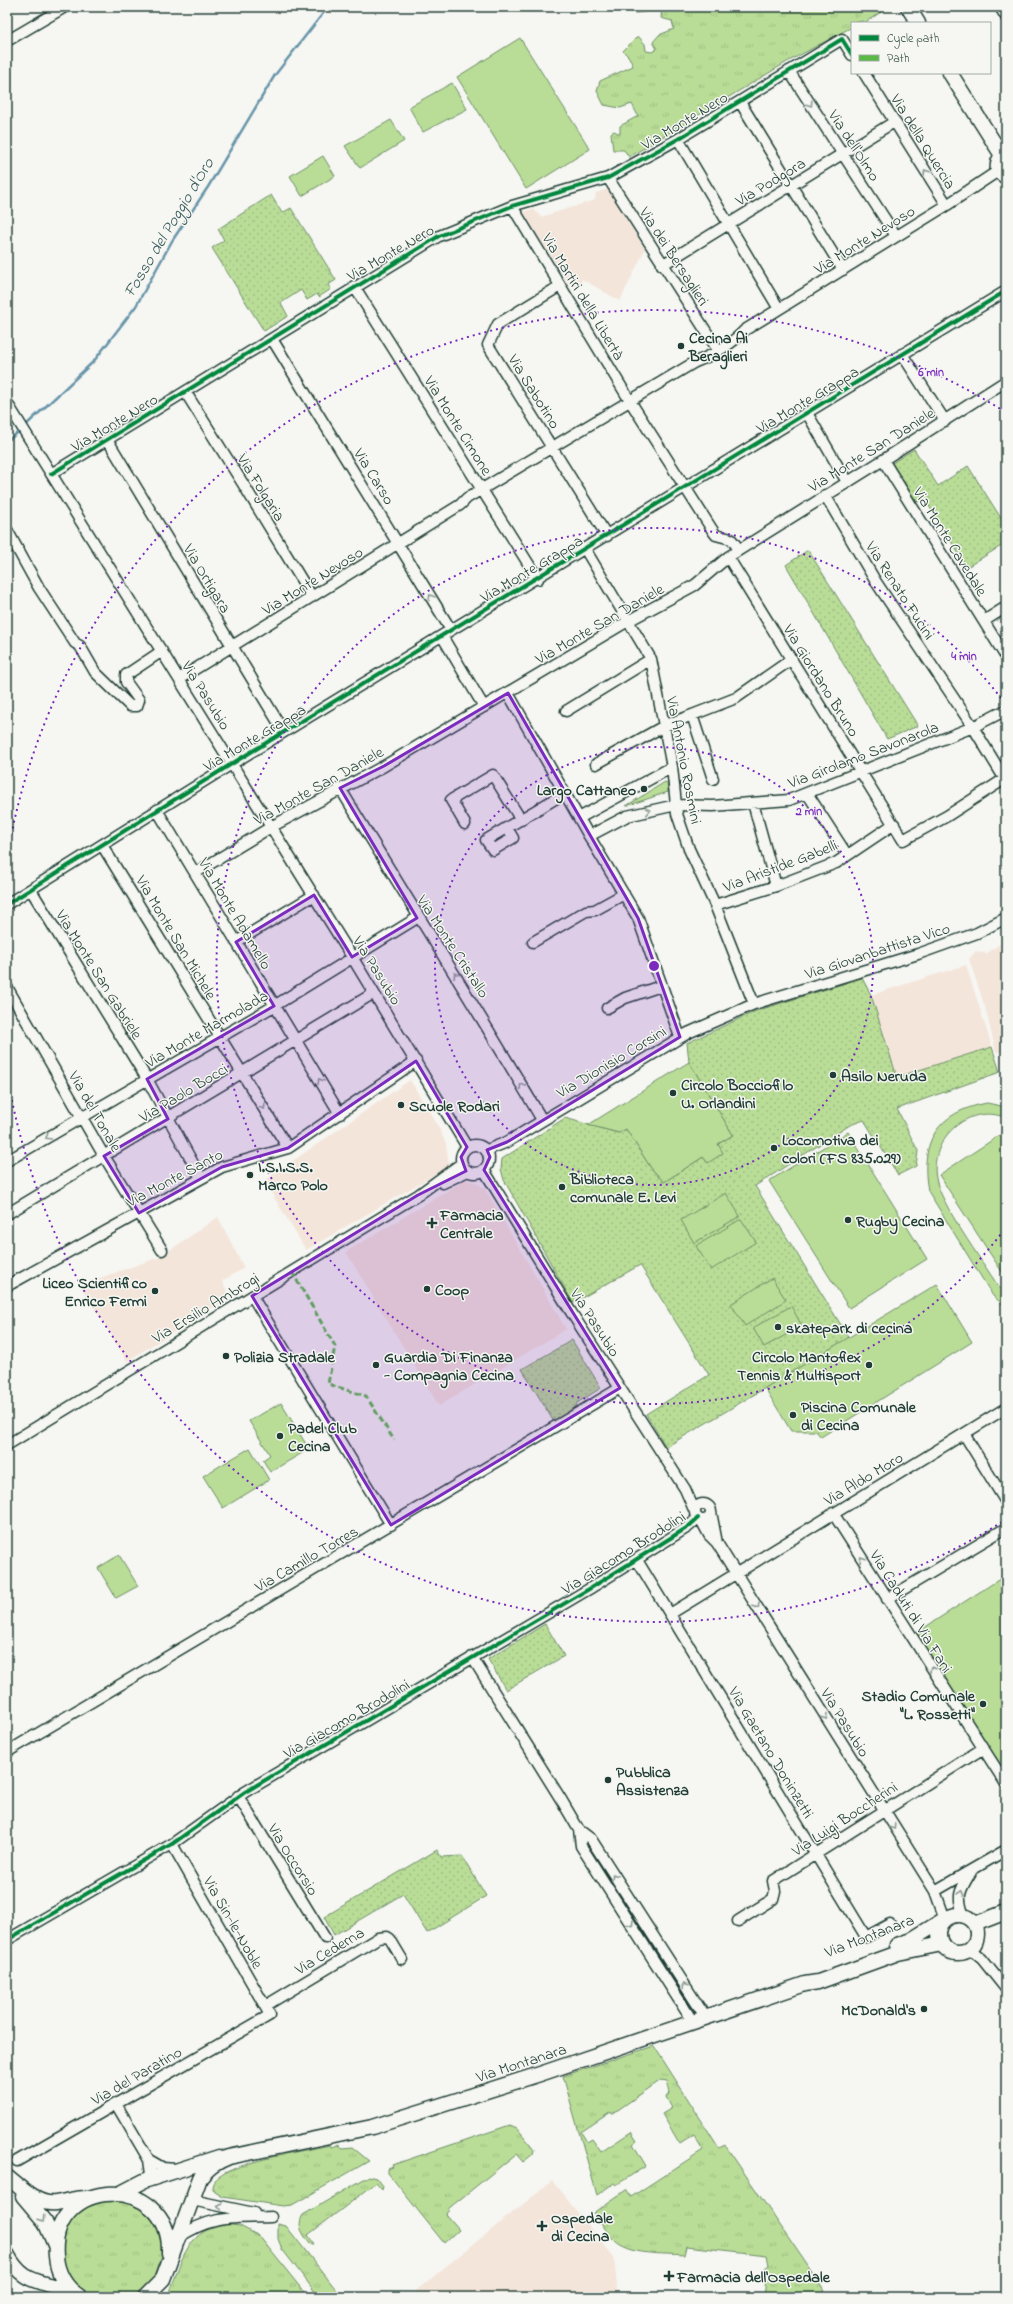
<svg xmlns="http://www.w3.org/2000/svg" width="1013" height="2304" font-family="'Indie Flower',sans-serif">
  <defs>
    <pattern id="grass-tufts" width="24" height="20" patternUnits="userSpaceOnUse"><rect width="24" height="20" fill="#b9dd97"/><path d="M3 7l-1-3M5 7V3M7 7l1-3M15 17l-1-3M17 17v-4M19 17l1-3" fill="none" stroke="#9fbf83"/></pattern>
    <pattern id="park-dots" width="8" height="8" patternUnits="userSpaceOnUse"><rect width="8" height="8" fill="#b9dd97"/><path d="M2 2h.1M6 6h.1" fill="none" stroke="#9fbf83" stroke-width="1.8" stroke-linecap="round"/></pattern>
  </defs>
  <rect width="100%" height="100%" fill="#f6f6f2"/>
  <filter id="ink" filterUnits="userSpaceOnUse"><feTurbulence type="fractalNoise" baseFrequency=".025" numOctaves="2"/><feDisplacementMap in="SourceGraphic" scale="8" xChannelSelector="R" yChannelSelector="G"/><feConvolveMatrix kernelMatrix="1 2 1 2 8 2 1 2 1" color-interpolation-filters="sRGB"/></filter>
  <g filter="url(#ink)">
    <path fill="#f4e5da" d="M608,189l37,60 -25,52 -38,-22 -3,10 -9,-3 -48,-74 11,-3 8,8 54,-17 1,-7z
      M1004,941h2v110l-10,1 -11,-45 -16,-48 7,-8 10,3z
      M966,965l26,82 -95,30 -26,-82z
      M410,1080l29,48 7,16 3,22 -143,84 -42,-69z
      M465,1180l10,2 10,7 81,140 -127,77 -93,-154z
      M218,1217l26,51 -22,13 8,16 -103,64 -47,-76 80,-28z
      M552,2181l62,76 3,30 -1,10h-208z"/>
    <path fill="url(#grass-tufts)" stroke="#6c8d66" d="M634,7h14l-3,5 -10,1z
      M662,7h227l-25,16 -1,-2 -11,2v4l-65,35 -158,95 -5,-7h-11l-2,-17 3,-2 6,3v-8l18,-10 -6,-12 -12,4 -16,-3 -7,-14 3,-10 33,-15 -4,-9 -6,-6 15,-15 7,8 1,7 6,1 5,-3 -4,-7 6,-7 15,-6 -2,-8 -11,-3z
      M665,782l2,1 1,9 -42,14z
      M654,2046l65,102 6,-3 100,146 -11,6h-50l3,-26 -2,-3 4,-3 -2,-10 -81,-9 -2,9c-21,-2 -54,1 -70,-15 -8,-8 -12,-18 -21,-27l33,-23 5,7 72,-47 -9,-15 -14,9 -18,-30 10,-6 -6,-11 4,-4 -3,-12 -6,-1 -49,34 -1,-2 -30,20 6,10 5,-3 9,13 30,-20 6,9 -4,3 13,22 -30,19 -2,-2 -17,12 -34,-119z
      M510,2125l7,3 17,21 -1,5 -10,8 -7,-8 -68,55 1,1 -3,4 13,15 -15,14 -56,-70v-4l5,-2 -1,-2z
      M330,2145l1,2 7,-2 5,3 9,-1 17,14 -77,44 -9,1 -60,-9 -8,-5 -3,-5c1,-23 97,-37 118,-42z
      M369,2176l8,2 6,8 -1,4 -6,-7 -68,52 6,9h-4c-7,-10 -14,-18 -7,-29z
      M94,2200h34l21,14 9,14 5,25 -8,24 -19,18 -5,2h-40c-12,-5 -28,-21 -30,-35 -2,-9 5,-31 6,-41z
      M223,2224l17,2 19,10 49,61h-140c13,-33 16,-64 55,-73z
      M278,2224l8,2 56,71h-23l-37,-48 -4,-10z"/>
    <path fill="url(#park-dots)" stroke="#6c8d66" d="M271,195l11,18 9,-5 45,72 -8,5 3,4 -12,8 -2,-3 -10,6 -6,-10 -20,13 7,13 -24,15 -52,-83 12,-8 -6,-11z
      M914,449l24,37 30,-20 38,60v17l-39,24 -43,-69 -7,4 -25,-39z
      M808,550l110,176 -31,13 -101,-174z
      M862,978l9,17 26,82 95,-30 8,25 -103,37 21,42 -2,15 -18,9 -34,-55 -14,5 -95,61 94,152 -183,109 -20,-33 63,-39 -69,-110 -67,38 -69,-123 -3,-11 1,-10 63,-41 53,15 8,-4 25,39 13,14 39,-25 5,6 10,-19 15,-9 -44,-73 -2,-19 69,-32z
      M572,1340l29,48 -24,15 -2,7 -21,12 -32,-53z
      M545,1624l19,32 -58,34 -18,-31z
      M437,1850l4,7 21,-1 24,40 -59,37 -24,-39 -69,41 -10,-18z"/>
    <path fill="#b9dd97" stroke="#6c8d66" d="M520,38l70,111 -64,40 -69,-112z
      M452,83l15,26 -44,23 -14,-25z
      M391,120l13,21 -44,27 -15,-22z
      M323,156l12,20 -33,20 -12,-20z
      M689,1062l44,73 -15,9 5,9 -15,10 -5,-6 -39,25 -13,-14 -25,-39 -7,4 -31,-8z
      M987,1103l19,4v11c-15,-7 -33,-4 -46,5 -18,12 -28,34 -24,55 3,24 47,84 62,108l8,8v13l-13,-11 -65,-105c-9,-49 9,-79 59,-88z
      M1006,1131v147l-67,-103z
      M848,1132l79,127 -78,49 -80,-127z
      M726,1193l14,23 -46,27 -13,-23z
      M741,1219l15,23 -45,28 -15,-24z
      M772,1278l14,22 -41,26 -14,-22z
      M937,1284l35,58 -151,95 -5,-6h-25l-26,-43z
      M791,1306l11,20 -38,21 -11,-19z
      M281,1403l28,46 -39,23 -7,-12 7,-5 -21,-34z
      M250,1448l19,32 -46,28 -20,-32z
      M119,1555l19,31 -22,12 -18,-30z
      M1006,1575v200l-90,-142z"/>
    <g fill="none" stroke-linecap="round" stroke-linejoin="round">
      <path stroke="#6895a9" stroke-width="2.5" d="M24,427l70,-66 42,-55 36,-65 36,-54 67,-112 53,-68
        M7,441l14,-11"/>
      <g stroke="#1f3d34" stroke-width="13">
        <path id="street" d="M1000,7l6,10
          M7,41l58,-34
          M789,71l107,165
          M864,73l83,132
          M740,102l103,168
          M678,139l101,170
          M608,178l110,172
          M512,206l118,195 83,130 3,4 15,4 8,10
          M662,265l232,-143
          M354,286l184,293
          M560,286l-62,38 -10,21 119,191
          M272,339l179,291
          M902,354l43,67
          M186,393l59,94 67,110
          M7,403l345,554 115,190
          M807,413l40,69
          M107,439l177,293
          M883,460l123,197
          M51,474l388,-238 73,-30 96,-28 70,-39 164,-100 10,16
          M825,495l51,87 97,145 33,54
          M7,530l32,58 36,55 5,3 15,26 35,34h7l2,-6 -13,-18v-7l36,-24
          M585,549l66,110 21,108 5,47 12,35 26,56 39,99
          M728,557l175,283 44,-24 59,-38
          M984,621l22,-14
          M442,636l42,71
          M179,679l281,-174 7,-7 228,-136c17,-6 38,-19 50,-32l202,-125 51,-34
          M508,693l81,143 49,82 42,119
          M566,711l85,-52
          M692,715l21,64
          M596,764l68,-38 72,-28 56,-39
          M340,788c67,111 137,220 202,332
          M807,793l40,62
          M753,803l23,83
          M157,810l183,304
          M579,818l93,-51
          M465,824l-14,-24 42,-25 28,45
          M507,828l6,10 -20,12 -7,-10 79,-47
          M589,836l38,-20 49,-11 37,1 76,-6 184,-73 33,-17
          M102,845l186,303
          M195,873l76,-46 113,-61 244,-145 67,-36 33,-28 155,-97 123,-79
          M31,890l116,189 54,99
          M7,904l231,-144 768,-469
          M715,905l61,-19 60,-23 58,-39
          M236,942l78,-47
          M533,942l53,-31 9,-1 29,-16
          M7,987l97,169 58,94
          M607,1008l18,-10 36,-12
          M461 1159a14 14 0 1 1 28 0a14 14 0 1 1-28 0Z
          M487,1150l20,-8 181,-109 66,-29 164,-50 59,-21 29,-15
          M7,1161l267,-155 143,-88
          M484,1170l87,142 114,177 10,23
          M443,1183l25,-12
          M7,1214l367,-221
          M7,1286l215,-119 66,-19 128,-87
          M252,1296l139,229
          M964,1434l42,68
          M7,1445l411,-250 44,-32
          M695 1512a8 8 0 1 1 16 0a8 8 0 1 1-16 0Z
          M711,1512l6,31
          M833,1513l173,271
          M701,1520l8,15 8,8 218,348 10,28
          M637,1560l229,377 24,-13
          M887,1599l119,-71
          M670,1614l336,-206
          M472,1657l90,144 17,29 2,16 112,176
          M7,1752l613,-364
          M238,1796l87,142
          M579,1830l12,9 115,179
          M935,1891l71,-41
          M964,1916c-8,-21 -4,-26 7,-44
          M738,1921l35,-22 2,-8 -2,-10 209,-132
          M7,1940l165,-96 73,-52 344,-203 99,-62 10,-9
          M970,1949l12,10 24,30
          M265,2006l113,-68 9,-1 3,2 12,20
          M116,2104l33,56 2,14 -7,7
          M149,2160l14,8 12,1
          M17,2161l253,-146 -98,-171
          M192,2200l62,13
          M178,2238c32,-23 57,-20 93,-21"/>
      </g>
      <g stroke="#1f3d34" stroke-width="17">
        <path id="secondary" d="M908,7l10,16
          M950,73l53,84
          M1006,156c-8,1 -9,8 -8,15l8,6
          M939 1934a19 19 0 1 1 38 0a19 19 0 1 1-38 0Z
          M975,1924l31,-12
          M897,1945l14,-5 34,-21
          M7,2177c13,10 31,29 49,26 12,-2 17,-5 31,-5
          M121,2193l23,-12 75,-24
          M23,2196l22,26 10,23
          M7,2254c18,34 36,24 65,40
          M80,2297c-14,-9 -23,-24 -24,-41 -7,-81 116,-84 113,-3
          M145,2297l18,-18 37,-101c9,-11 16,-16 29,-21l143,-30 168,-53 265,-90 13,-2 80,-29 44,-9"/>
      </g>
      <use href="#street" stroke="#f6f6f2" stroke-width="10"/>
      <use href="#secondary" stroke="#f6f6f2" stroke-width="14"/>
      <path stroke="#58b947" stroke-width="3" stroke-dasharray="6 3" stroke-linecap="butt" d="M292,1272l43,74 -7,38 38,12 28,44"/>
      <g stroke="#f6f6f2" stroke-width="6">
        <path id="cycleway" d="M51,474l388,-238 73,-30 96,-28 70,-39 164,-100 10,16
          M7,904l231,-144 768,-469
          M7,1940l165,-96 73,-52 344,-203 99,-62 10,-9"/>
      </g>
      <use href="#cycleway" stroke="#00873e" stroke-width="4"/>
    </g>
    <defs><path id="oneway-chevron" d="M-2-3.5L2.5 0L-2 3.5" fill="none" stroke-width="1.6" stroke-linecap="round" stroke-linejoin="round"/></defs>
    <g stroke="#8a9a93">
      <use href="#oneway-chevron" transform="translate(810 104) rotate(56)"/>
      <use href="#oneway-chevron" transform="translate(926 172) rotate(-122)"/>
      <use href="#oneway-chevron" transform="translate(431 597) rotate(-121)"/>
      <use href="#oneway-chevron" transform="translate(648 811) rotate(-12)"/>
      <use href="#oneway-chevron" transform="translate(456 975) rotate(-122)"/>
      <use href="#oneway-chevron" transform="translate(320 1081) rotate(-121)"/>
      <use href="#oneway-chevron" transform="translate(522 1086) rotate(-120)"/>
      <use href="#oneway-chevron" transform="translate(263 1107) rotate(58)"/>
      <use href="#oneway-chevron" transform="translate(48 1137) rotate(150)"/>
      <use href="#oneway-chevron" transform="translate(862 1559) rotate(-122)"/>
      <use href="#oneway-chevron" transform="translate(757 1606) rotate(58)"/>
      <use href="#oneway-chevron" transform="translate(932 1669) rotate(-122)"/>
      <use href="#oneway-chevron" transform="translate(825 1717) rotate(58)"/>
      <use href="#oneway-chevron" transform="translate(893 1827) rotate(57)"/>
      <use href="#oneway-chevron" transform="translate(614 1876) rotate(-123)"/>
      <use href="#oneway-chevron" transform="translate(961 1893) rotate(-74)"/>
      <use href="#oneway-chevron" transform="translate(631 1924) rotate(57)"/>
      <use href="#oneway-chevron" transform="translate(685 1985) rotate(-122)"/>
      <use href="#oneway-chevron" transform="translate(220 2206) rotate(-168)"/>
      <use href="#oneway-chevron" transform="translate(42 2219) rotate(56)"/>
    </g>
  </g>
  <path fill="#7b2cbf" fill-opacity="0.2" stroke="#7b2cbf" stroke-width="3" stroke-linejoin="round" d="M508,693l130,225 42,119 -173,105 -20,8 3,7 -6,13 136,218 -229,137 -139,-229 166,-101 48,-24 -5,-14 6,-10 -51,-86 -128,87 -66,19 -83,46 -35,-57 64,-37 -21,-40 127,-73 -38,-64 78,-47 38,62 65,-39 -77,-130 44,-22z"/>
  <g fill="none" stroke="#7b2cbf" stroke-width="2" stroke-dasharray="2 4">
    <circle cx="654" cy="966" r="219"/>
    <path d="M1004 1230A438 438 0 1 1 1004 702"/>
    <path d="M1002 1522A656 656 0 0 1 8 1080M8 852A656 656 0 0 1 1002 410"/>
  </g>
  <g fill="#1f3d34" stroke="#f6f6f2" stroke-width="1.5">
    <circle cx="681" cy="346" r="4"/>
    <circle cx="644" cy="789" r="4"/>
    <circle cx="833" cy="1075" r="4"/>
    <circle cx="673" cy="1093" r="4"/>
    <circle cx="401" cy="1105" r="4"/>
    <circle cx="774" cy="1148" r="4"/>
    <circle cx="250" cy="1175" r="4"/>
    <circle cx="562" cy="1187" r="4"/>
    <circle cx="848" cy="1220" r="4"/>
    <path d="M430 1217h4v4h4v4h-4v4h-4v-4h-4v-4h4z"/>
    <circle cx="427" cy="1289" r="4"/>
    <circle cx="155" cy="1291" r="4"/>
    <circle cx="778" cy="1327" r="4"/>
    <circle cx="226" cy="1356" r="4"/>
    <circle cx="376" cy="1365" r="4"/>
    <circle cx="869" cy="1365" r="4"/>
    <circle cx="793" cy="1415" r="4"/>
    <circle cx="280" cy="1436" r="4"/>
    <circle cx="983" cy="1704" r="4"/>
    <circle cx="608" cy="1780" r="4"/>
    <circle cx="924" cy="2009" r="4"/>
    <path d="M540 2220h4v4h4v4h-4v4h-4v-4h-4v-4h4z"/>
    <path d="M667 2270h4v4h4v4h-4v4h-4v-4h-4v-4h4z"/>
  </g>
  <g text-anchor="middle" stroke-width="3" stroke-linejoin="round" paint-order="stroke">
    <g font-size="16" fill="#1f3d34" stroke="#f6f6f2">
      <text transform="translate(684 120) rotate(-31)" y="6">Via Monte Nero</text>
      <text transform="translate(924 141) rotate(58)" y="6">Via della Quercia</text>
      <text transform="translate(855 145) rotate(57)" y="6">Via dell'Olmo</text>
      <text transform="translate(770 181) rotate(-31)" y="6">Via Podgora</text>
      <text transform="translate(864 239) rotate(-32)" y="6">Via Monte Nevoso</text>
      <text transform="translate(390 252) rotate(-30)" y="6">Via Monte Nero</text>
      <text transform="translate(675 256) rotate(57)" y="6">Via dei Bersaglieri</text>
      <text transform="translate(584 296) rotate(59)" y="6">Via Martiri della Libertà</text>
      <text transform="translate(535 391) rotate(58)" y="6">Via Sabotino</text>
      <text transform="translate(807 399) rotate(-31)" y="6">Via Monte Grappa</text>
      <text transform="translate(114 422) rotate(-31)" y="6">Via Monte Nero</text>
      <text transform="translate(459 425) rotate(58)" y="6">Via Monte Cimone</text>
      <text transform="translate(871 449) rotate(-32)" y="6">Via Monte San Daniele</text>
      <text transform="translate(375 476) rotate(58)" y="6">Via Carso</text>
      <text transform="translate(262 487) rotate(58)" y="6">Via Folgaria</text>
      <text transform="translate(951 541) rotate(58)" y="6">Via Monte Cavedale</text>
      <text transform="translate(531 568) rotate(-31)" y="6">Via Monte Grappa</text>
      <text transform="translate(208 578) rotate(59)" y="6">Via Ortigara</text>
      <text transform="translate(312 580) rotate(-32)" y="6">Via Monte Nevoso</text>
      <text transform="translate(901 590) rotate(57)" y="6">Via Renato Fucini</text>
      <text transform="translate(599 623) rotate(-30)" y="6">Via Monte San Daniele</text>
      <text transform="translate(822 680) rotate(58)" y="6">Via Giordano Bruno</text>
      <text transform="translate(207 695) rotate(58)" y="6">Via Pasubio</text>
      <text transform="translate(254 737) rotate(-31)" y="6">Via Monte Grappa</text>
      <text transform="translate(863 754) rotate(-21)" y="6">Via Girolamo Savonarola</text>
      <text transform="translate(685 760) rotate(79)" y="6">Via Antonio Rosmini</text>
      <text transform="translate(318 785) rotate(-29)" y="6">Via Monte San Daniele</text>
      <text transform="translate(780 865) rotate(-21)" y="6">Via Aristide Gabelli</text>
      <text transform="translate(236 913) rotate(59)" y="6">Via Monte Adamello</text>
      <text transform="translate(177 937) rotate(59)" y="6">Via Monte San Michele</text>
      <text transform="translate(454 946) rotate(57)" y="6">Via Monte Cristallo</text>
      <text transform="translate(877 950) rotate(-18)" y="6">Via Giovanbattista Vico</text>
      <text transform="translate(378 970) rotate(58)" y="6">Via Pasubio</text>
      <text transform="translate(100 974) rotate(58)" y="6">Via Monte San Gabriele</text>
      <text transform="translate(206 1028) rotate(-30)" y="6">Via Monte Marmolada</text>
      <text transform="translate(611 1061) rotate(-31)" y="6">Via Dionisio Corsini</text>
      <text transform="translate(183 1092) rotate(-31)" y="6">Via Paolo Bocci</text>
      <text transform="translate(96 1111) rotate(60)" y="6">Via del Tonale</text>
      <text transform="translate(174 1177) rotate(-28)" y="6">Via Monte Santo</text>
      <text transform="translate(205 1307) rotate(-31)" y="6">Via Ersilio Ambrogi</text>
      <text transform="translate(596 1322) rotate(57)" y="6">Via Pasubio</text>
      <text transform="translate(863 1478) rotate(-31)" y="6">Via Aldo Moro</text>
      <text transform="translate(623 1552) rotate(-32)" y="6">Via Giacomo Brodolini</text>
      <text transform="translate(306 1558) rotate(-30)" y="6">Via Camillo Torres</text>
      <text transform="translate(912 1611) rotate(58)" y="6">Via Caduti di Via Fani</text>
      <text transform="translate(346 1718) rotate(-30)" y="6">Via Giacomo Brodolini</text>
      <text transform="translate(846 1722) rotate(58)" y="6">Via Pasubio</text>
      <text transform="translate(772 1752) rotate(59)" y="6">Via Gaetano Doninzetti</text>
      <text transform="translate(844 1818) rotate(-33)" y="6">Via Luigi Boccherini</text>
      <text transform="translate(294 1859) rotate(58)" y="6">Via Occorsio</text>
      <text transform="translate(234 1922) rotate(60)" y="6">Via Sin-le-Noble</text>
      <text transform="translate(869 1935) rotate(-21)" y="6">Via Montanara</text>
      <text transform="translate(329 1950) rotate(-31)" y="6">Via Cederna</text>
      <text transform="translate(521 2062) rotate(-18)" y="6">Via Montanara</text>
      <text transform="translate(136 2075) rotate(-30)" y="6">Via del Paratino</text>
    </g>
    <g font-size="16" font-weight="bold" fill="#1f3d34" stroke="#f6f6f2" text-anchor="start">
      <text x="689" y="343">Cecina Ai<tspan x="689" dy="18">Beraglieri</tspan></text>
      <text x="636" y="795" text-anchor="end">Largo Cattaneo</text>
      <text x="841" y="1081">Asilo Neruda</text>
      <text x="681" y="1090">Circolo Bocciofilo<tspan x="681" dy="18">U. Orlandini</tspan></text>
      <text x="409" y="1111">Scuole Rodari</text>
      <text x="782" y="1145">Locomotiva dei<tspan x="782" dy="18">colori (FS 835.029)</tspan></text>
      <text x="258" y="1172">I.S.I.S.S.<tspan x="258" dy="18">Marco Polo</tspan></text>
      <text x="570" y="1184">Biblioteca<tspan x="570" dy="18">comunale E. Levi</tspan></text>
      <text x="440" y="1220">Farmacia<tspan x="440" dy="18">Centrale</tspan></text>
      <text x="856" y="1226">Rugby Cecina</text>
      <text x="147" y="1288" text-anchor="end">Liceo Scientifico<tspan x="147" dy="18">Enrico Fermi</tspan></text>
      <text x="435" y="1295">Coop</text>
      <text x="786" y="1333">skatepark di cecina</text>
      <text x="234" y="1362">Polizia Stradale</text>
      <text x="384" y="1362">Guardia Di Finanza<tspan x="384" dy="18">- Compagnia Cecina</tspan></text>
      <text x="861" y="1362" text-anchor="end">Circolo Mantoflex<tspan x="861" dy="18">Tennis &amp; Multisport</tspan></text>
      <text x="801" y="1412">Piscina Comunale<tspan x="801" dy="18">di Cecina</tspan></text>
      <text x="288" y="1433">Padel Club<tspan x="288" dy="18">Cecina</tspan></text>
      <text x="975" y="1701" text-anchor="end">Stadio Comunale<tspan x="975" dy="18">"L. Rossetti"</tspan></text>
      <text x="616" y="1777">Pubblica<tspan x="616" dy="18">Assistenza</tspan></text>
      <text x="916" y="2015" text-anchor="end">McDonald's</text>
      <text x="551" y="2223">Ospedale<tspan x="551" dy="18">di Cecina</tspan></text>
      <text x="677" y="2282">Farmacia dell'Ospedale</text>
    </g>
    <g font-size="17" font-style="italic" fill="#375a5b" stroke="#f6f6f2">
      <text transform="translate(168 227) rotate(-59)" y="6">Fosso del Poggio d'Oro</text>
    </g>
  </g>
  <circle cx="654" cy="966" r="6" fill="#7b2cbf" stroke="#f6f6f2" stroke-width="2"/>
  <g font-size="12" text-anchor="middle" font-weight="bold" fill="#7b2cbf" stroke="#f6f6f2" stroke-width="3" stroke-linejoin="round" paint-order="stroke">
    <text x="931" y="376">6 min</text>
    <text x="964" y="660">4 min</text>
    <text x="809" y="815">2 min</text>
  </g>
  <rect width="1013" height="2304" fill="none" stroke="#f6f6f2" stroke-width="24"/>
  <rect x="12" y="12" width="989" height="2280" fill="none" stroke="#1f3d34" stroke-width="1.5" filter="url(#ink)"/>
  <rect x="851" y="22" width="140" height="52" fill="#f6f6f2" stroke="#a0aca6"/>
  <rect x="859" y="35" width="20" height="6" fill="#00873e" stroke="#a0aca6"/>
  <text x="887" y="42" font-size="12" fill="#1f3d34">Cycle path</text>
  <rect x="859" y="55" width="20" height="6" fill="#58b947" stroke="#a0aca6"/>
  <text x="887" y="62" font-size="12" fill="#1f3d34">Path</text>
</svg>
